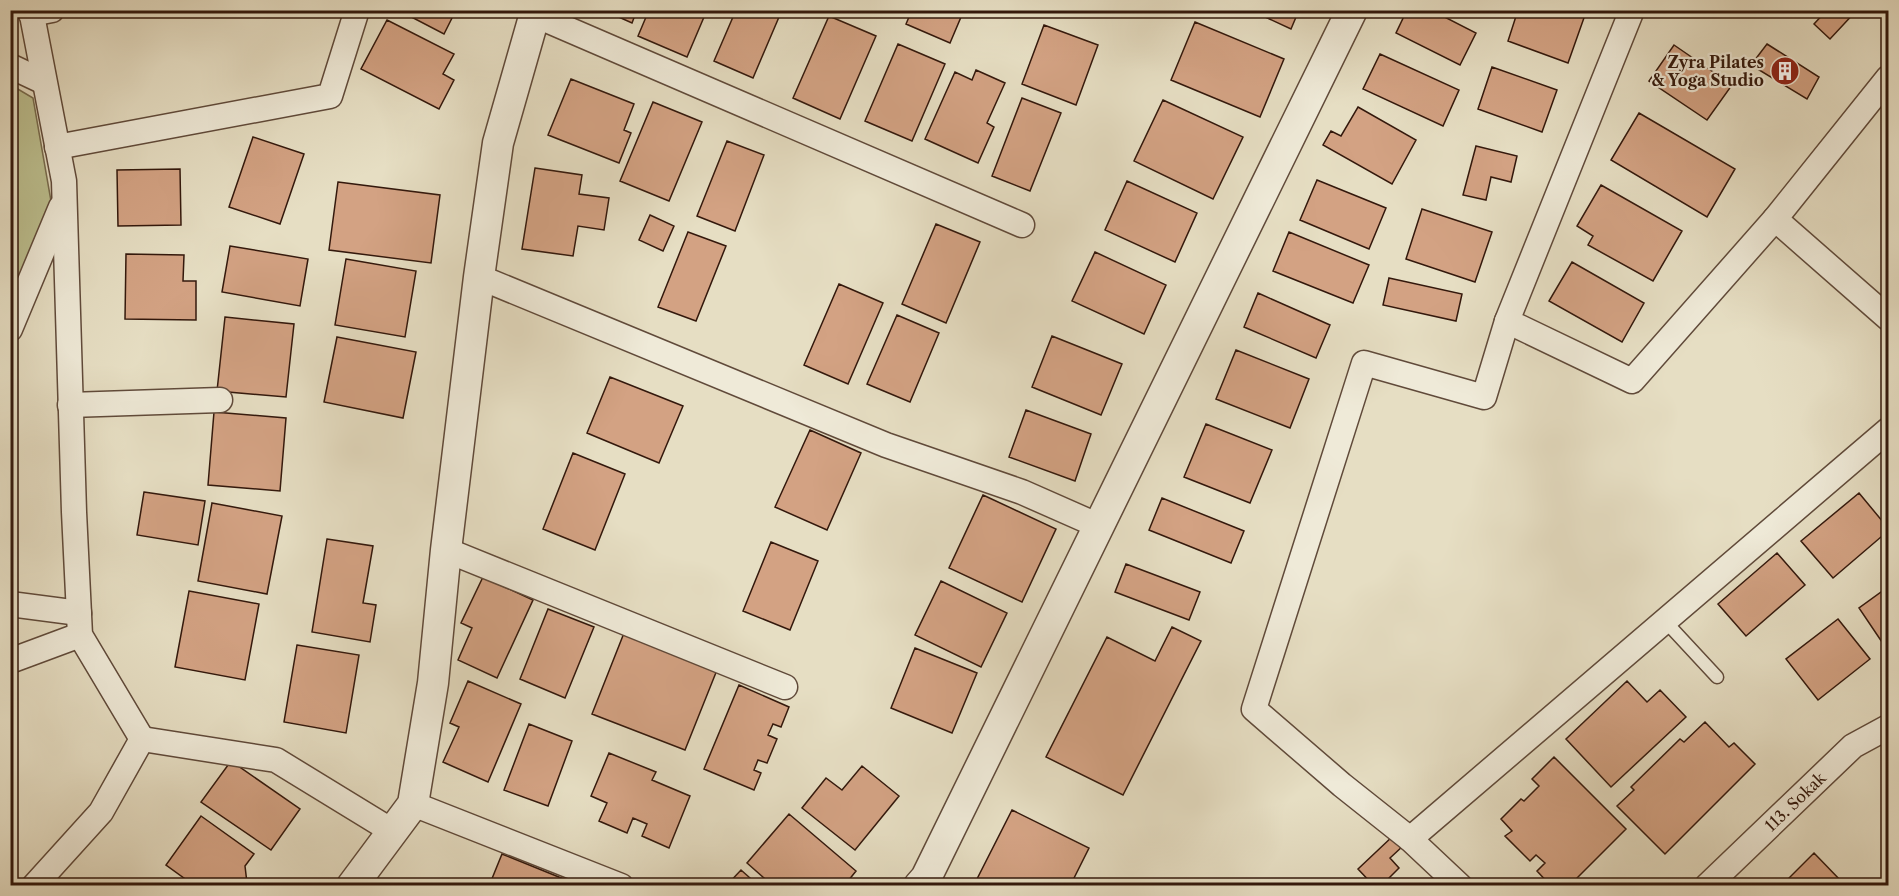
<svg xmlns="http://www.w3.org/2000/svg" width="1899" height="896" font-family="'Libre Caslon Text',serif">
  <rect width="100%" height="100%" fill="#e6dec3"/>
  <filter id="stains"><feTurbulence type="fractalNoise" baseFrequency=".00333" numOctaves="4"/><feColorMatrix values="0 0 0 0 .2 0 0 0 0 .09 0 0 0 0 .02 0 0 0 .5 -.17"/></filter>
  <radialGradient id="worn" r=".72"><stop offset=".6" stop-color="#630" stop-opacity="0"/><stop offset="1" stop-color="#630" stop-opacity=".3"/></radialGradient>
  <path fill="#bcbf8f" stroke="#786c4e" stroke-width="1.5" d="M11,85l22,13 18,103 -40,100z"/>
  <path fill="#d3a283" stroke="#33180c" stroke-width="1.5" d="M398,10h58l-12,24z
    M603,10h34l-5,13z
    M649,10h58l-20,47 -49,-21z
    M736,10h46l-29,68 -39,-17z
    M912,10h52l-14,33 -44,-19z
    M1250,10h49l-8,19z
    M1407,10h24l45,23 -16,32 -64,-32z
    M1518,10h53l14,5 -17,48 -60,-22z
    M1731,10h14l-5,7z
    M1827,10h30l-27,29 -16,-15z
    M829,16l47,20 -36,83 -47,-21z
    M387,20l67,34 -11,20 11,6 -15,29 -78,-40z
    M1195,22l89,37 -24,58 -89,-37z
    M1044,25l54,20 -22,60 -54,-21z
    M898,44l47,20 -33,77 -47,-20z
    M1767,44l52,33 -12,22 -56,-34z
    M1674,45l58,40 -25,35 -58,-39z
    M1380,54l79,36 -16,36 -80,-37z
    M1492,67l65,23 -15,42 -64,-23z
    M976,70l29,13 -18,40 7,4 -16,36 -53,-24 30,-67 17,8z
    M571,79l63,25 -10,26 7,3 -12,30 -71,-28z
    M1022,98l39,15 -31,78 -38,-15z
    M1163,100l80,37 -30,62 -79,-38z
    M653,102l49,20 -33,79 -49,-20z
    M1358,107l58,33 -24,44 -69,-39 8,-14 10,5z
    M1639,113l96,56 -28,48 -96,-57z
    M253,137l51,17 -24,70 -51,-17z
    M727,141l37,14 -29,76 -38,-15z
    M1476,146l41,10 -6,26 -20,-5 -5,23 -23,-5z
    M535,168l47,7 -3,19 30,4 -5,32 -26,-4 -5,30 -51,-7z
    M180,169l1,56 -63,1 -1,-56z
    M1317,180l69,28 -17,41 -69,-29z
    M1127,181l70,32 -22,49 -70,-32z
    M338,182l102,13 -9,68 -102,-13z
    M1601,185l81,46 -29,50 -65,-36 5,-9 -16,-10z
    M1422,209l70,23 -17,50 -69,-23z
    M650,215l24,11 -11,25 -24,-11z
    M936,224l44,18 -34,81 -44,-19z
    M688,232l38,14 -30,75 -38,-14z
    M1289,232l80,33 -16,38 -80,-32z
    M230,246l78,13 -8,47 -78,-14z
    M1095,252l71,33 -22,49 -72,-33z
    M126,254l58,1 -1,26h13v39l-71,-1z
    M346,259l70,12 -11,66 -70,-12z
    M1572,262l72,41 -22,39 -73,-41z
    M1389,278l73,16 -6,27 -73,-16z
    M839,284l44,19 -35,81 -44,-19z
    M1258,293l72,32 -14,33 -72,-31z
    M897,315l42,18 -29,69 -43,-18z
    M225,317l69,7 -8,73 -69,-6z
    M1052,336l70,28 -21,51 -69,-28z
    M337,337l79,15 -13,66 -79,-16z
    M1236,350l73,29 -19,49 -74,-29z
    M610,377l73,29 -24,57 -72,-30z
    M1026,410l65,24 -16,47 -66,-24z
    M214,412l72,6 -6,73 -72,-6z
    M1206,424l66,26 -22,53 -66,-26z
    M810,430l51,23 -34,77 -52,-23z
    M573,453l52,21 -30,76 -52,-21z
    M144,492l61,9 -7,44 -61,-10z
    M1859,493l29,35v3l-55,47 -32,-37z
    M983,495l73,34 -34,73 -73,-34z
    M1162,498l82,33 -13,32 -82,-33z
    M212,503l70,13 -15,78 -69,-13z
    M327,539l46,7 -10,57 13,2 -6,37 -58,-10z
    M771,542l47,19 -28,69 -47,-19z
    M1777,553l28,32 -59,51 -28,-32z
    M1126,564l74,28 -11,28 -74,-28z
    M483,577l50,23 -36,78 -39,-18 14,-32 -11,-5z
    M941,581l66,32 -26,54 -66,-32z
    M1888,587v64l-29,-43z
    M189,591l70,13 -14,76 -70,-13z
    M548,609l46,18 -29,71 -45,-19z
    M1838,619l32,40 -52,41 -32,-41z
    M1172,627l29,14 -78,154 -77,-38 61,-120 48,24z
    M624,633l93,37 -32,80 -93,-36z
    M297,645l62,10 -13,78 -62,-11z
    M915,648l62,25 -25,60 -61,-25z
    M468,681l53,23 -33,78 -45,-20 16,-35 -9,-4z
    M1627,681l20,21 13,-12 26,27 -75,70 -45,-48z
    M739,685l50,22 -8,20 -8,-3 -5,11 9,4 -10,24 -9,-3 -4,10 7,3 -7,17 -50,-21z
    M1705,722l24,25 5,-4 21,21 -90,90 -48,-48 17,-16 -3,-3 49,-48 4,3z
    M529,724l43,17 -24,65 -44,-16z
    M609,753l47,19 -4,8 38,16 -21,52 -27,-12 5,-12 -14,-6 -6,15 -28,-12 8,-18 -16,-7z
    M1554,757l72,72 -57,57h-18l-14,-15 8,-8 -9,-8 -6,6 -25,-25 7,-5 -11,-12 20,-20 3,2 15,-15 -7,-7z
    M231,761l69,48 -29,41 -70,-48z
    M862,766l37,30 -44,54 -53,-42 24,-30 16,12z
    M1012,810l77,38 -19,38h-80l-13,-7z
    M789,814l67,57 -12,15h-71l-26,-23z
    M201,816l53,38 -9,12 2,17 -2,3h-50l-29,-21z
    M1394,835l10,10 -14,13 9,10 -18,18h-7l-16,-17z
    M1814,853l29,30 -3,3h-52l2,-2 -3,-4z
    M502,854l79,32h-92z
    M741,870l18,16h-33z"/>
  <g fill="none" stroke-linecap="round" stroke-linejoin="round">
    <g stroke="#604a3a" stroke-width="15">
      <path id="service" d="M1665,621l52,56"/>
    </g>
    <g stroke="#604a3a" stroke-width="27">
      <g id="minor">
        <path d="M31,10l33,171 10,331 6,123 62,104 -41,73 -67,74"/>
        <path d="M1632,10l-125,311 125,60 143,-162 113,-141"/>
        <path d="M31,14l21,-4"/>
        <path d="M535,15l487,210"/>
        <path d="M10,66l34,16"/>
        <path d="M57,147l273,-51 27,-86"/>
        <path d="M1775,219l113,99"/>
        <path d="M479,277l407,168 136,47 77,34"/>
        <path d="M10,329l51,-122"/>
        <path d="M70,405l150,-5"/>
        <path d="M446,550l339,137"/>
        <path d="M10,604l69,9"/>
        <path d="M10,661l70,-26"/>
        <path d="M142,739l134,21 116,71"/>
        <path d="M413,804l208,82"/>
        <path d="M1410,839l-68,-54 -88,-76 110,-346 120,34 23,-76"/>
        <path d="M1460,886l-50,-47 478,-409"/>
        <path id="s1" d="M1707,886l146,-140 35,-19"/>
      </g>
    </g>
    <g stroke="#604a3a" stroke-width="33">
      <path id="tertiary" d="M352,886l61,-82 20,-121 13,-133 33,-273 19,-134 38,-133
        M919,886l7,-8 426,-868"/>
    </g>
    <use href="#service" stroke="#efead8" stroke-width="12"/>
    <use href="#minor" stroke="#efead8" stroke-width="24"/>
    <use href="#tertiary" stroke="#efead8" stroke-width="30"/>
  </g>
  <defs>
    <g id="building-disc" transform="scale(1.5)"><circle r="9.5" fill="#8f2418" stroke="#efead8"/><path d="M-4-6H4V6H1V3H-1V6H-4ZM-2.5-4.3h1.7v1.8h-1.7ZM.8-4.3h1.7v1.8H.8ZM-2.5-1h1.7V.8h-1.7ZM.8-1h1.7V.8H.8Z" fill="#fff"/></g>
  </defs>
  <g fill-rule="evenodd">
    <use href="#building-disc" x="1785" y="71"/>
  </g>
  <g text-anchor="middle" stroke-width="4.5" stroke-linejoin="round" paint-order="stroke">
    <g font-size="16" font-weight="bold" fill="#33180c" stroke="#efead8" text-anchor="end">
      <text x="1764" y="68">Zyra Pilates<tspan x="1764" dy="18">&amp; Yoga Studio</tspan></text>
    </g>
    <g font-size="16" fill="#33180c" stroke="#efead8">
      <text dy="6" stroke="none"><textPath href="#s1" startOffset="122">113. Sokak</textPath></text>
    </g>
  </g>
  <rect width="1899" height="896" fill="none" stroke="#e6dec3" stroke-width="36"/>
  <rect x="12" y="12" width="1875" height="872" fill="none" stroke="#33180c" stroke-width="3"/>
  <rect x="18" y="18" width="1863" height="860" fill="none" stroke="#33180c" stroke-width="1.5"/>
  <rect width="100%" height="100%" filter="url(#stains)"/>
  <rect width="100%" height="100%" fill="url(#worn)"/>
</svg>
